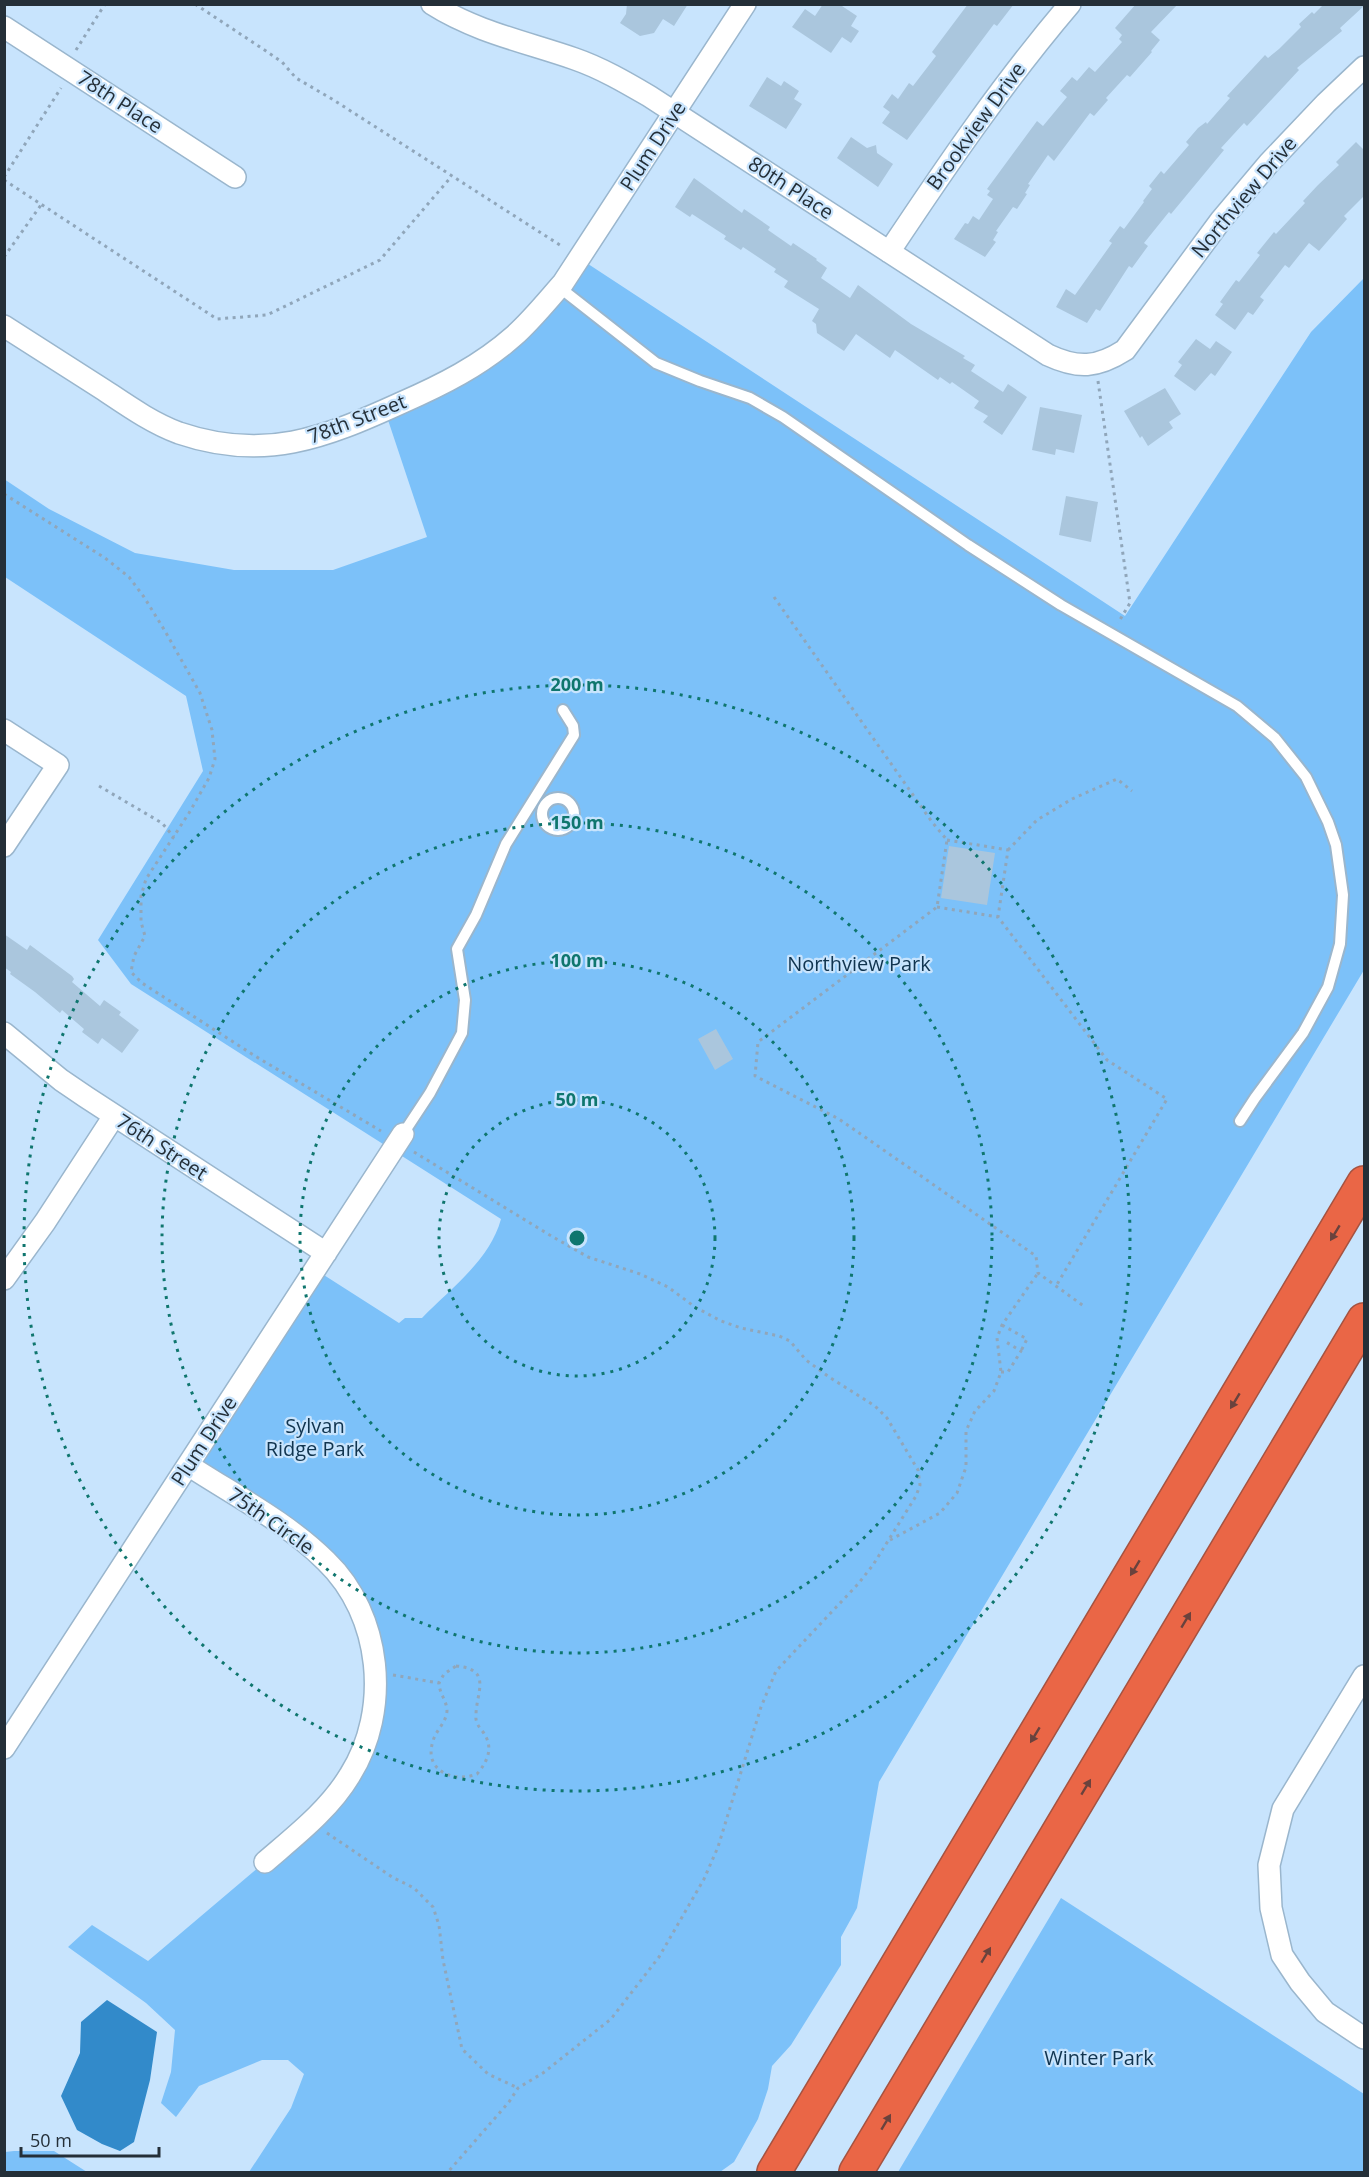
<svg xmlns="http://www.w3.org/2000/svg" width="1369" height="2177" font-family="'Open Sans',sans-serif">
  <rect width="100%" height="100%" fill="#c8e4fd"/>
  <path fill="#7cc1f9" d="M579,258l546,358 186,-284 53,-54v692l-485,812 -22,126 -16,29v28l-50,80 -19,21 -4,23 -10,30 -24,43 -14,10h-471l42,-64 13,-34 -16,-14h-26l-63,26 -23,31 -15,-14 10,-31 4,-42 -29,-27 -78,-56 24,-22 56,36 117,-99 70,-64 40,-100 -29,-113 -158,-120 128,-195 83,53 6,-5h17c29,-30 68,-58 79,-99l-370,-235 -33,-44 105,-169 -17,-75 -181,-119 -1,-98 45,30 86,44 99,17h99l94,-33 -42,-126 101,-53z
    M1061,1898l303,196v78h-466z
    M14,2151h40l33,21h-82v-20z"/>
  <path fill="#328aca" d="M107,2000l50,32 -7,48 -16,62 -14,9 -18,-7 -25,-14 -16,-34 19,-43 1,-31z"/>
  <path fill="#aac6dd" d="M627,4h61l-14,22 -11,-7 -9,14 -14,3 -20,-13 6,-9z
    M823,4h16l18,12 -6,10 8,5 -8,12 -9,-6 -11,16 -39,-26 13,-18 10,7z
    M968,4h46l-17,22 -3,-2 -87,116 -25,-17 8,-11 -7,-5 9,-13 6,5 11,-16 4,3 23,-30 -4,-4z
    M1136,4h42l-27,28 9,8 -9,11 1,1 -22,25 -3,-2 -21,23 2,2 -14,16 -4,-3 -36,48 -6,-6 -20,29 2,1 -5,8 2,1 -10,15 -4,-2 -17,24 2,1 -5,8 3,2 -11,15 -31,-18 11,-16 3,1 5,-8 6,4 14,-21 -6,-4 3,-4 -3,-2 50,-68 6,5 24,-29 -7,-6 12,-14 5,4 12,-14 6,5 27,-30 -3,-3 3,-4 -7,-7z
    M1324,4l41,1 -25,23 2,3 -45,37 2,2 -52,56 -3,-3 -23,25 3,2 -53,64 -2,-2 -25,31 4,3 -16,22 -3,-2 -29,45 -4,-2 -9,14 -31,-16 10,-18 9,6 37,-52 -3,-2 11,-15 4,3 20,-27 -1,-1 9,-12 -3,-3 12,-15 3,3 25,-29 -3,-3 12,-14 8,-6 1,2 23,-26 -3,-2 38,-41 3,3 11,-9 22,-22 -2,-3 13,-12 2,2z
    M767,77l14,9 3,-5 15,10 -5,8 8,5 -16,25 -37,-23z
    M851,137l16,11 9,-3 1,8 16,11 -15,23 -41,-29z
    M1356,142l9,9v44l-21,21 3,3 -28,32 -10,-8 -20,25 -4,-3 -25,32 4,3 -11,15 -5,-3 -13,18 -20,-15 8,-11 -3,-2 16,-22 3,2 21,-27 -3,-2 17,-21 2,2 29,-31 -2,-2 15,-16 21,-20 -3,-3z
    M694,178l48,35 2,-4 26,18 -2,3 23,16 2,-3 24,16 -1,1 11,8 -6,10 29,20 8,-13 53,39 54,32 -2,2 12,7 -4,6 32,21 5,-8 19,13 -25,38 -19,-13 5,-6 -14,-8 5,-7 -27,-19 -2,2 -10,-7 -2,3 -43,-30 -5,8 -34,-24 -12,17 -27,-18 -1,-9 -4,-3 7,-12 -35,-22 4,-6 -14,-9 2,-3 -33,-22 -2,3 -17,-11 2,-3 -34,-22 -2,3 -15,-10z
    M1196,339l14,10 6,-8 16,11 -17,24 -4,-3 -16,18 -21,-15 8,-11 -4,-3z
    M1165,388l16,26 -12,8 4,6 -25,18 -6,-10 -2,2 -16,-27z
    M1040,407l42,8 -8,38 -18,-4 -1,6 -23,-5z
    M1066,496l32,6 -7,40 -32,-7z
    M949,846l46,7 -8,52 -46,-7z
    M4,934l23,16 3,-5 42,31 2,3 -2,3 28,24 4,-6 17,12 -2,3 20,15 -17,23 -20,-15 -4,6 -16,-12 2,-3 -22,-19 -2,3 -25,-21 -25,-18 1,-2 -7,-5z
    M716,1029l17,30 -18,11 -17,-31z"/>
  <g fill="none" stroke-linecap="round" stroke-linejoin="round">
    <g stroke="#9ab6cd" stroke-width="14">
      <path id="lane" d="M559,287l97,76 44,18 50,17 33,19 185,128 93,60 176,101 38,32 31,39 22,45 8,23 7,50 -3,49 -12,43 -25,46 -48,65 -15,23
        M542 814a16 16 0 1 1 32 0a16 16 0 1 1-32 0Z
        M403,1134l27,-41 32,-60 3,-33 -8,-51 19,-34 30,-71 68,-109 -1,-9 -10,-16"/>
    </g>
    <g stroke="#9ab6cd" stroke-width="24">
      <path id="street" d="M432,4c44,28 94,38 143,55 26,9 50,23 74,37l399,259c30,14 49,13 77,-5l96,-130 48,-57 57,-60 38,-36
        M4,27l231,150
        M889,252c58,-87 113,-168 181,-248
        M4,326c34,22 67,43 100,64 24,16 48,33 75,43 85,29 145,5 222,-30 41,-18 79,-37 113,-67 18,-16 33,-35 49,-53l182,-279
        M4,730l54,35 -54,81
        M4,1033l57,47 25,17 240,156
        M4,1279l41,-57 69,-106
        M188,1465c46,30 100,58 138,96 56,54 65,149 24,214 -21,35 -55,61 -85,87
        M1364,1676l-81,133 -14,56 2,43 11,47 18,27 25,30 39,26
        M4,1748l399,-614"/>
    </g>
    <g stroke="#a55341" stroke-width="36">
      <path id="highway" d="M774,2172l590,-989
        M856,2172l508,-852"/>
    </g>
    <path stroke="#90a6ba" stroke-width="3" stroke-dasharray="3 4.5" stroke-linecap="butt" d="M195,4l71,47 16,11 14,16 36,21 231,148
      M76,50l29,-46
      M4,177l57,-89
      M4,180l213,139 50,-4 113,-55 71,-83
      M4,257l37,-52
      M1098,381l32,222 -12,20
      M4,494l101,64 24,19 15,20 21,34 35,62 12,37 3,29 -6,19 -20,35 -43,66 -5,17v26l4,14 -11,20 -3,16 11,11 113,73 126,75
      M774,597l158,225 15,18 -10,67 -179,135 -3,34 84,43 197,137 2,17 47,34
      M99,786l63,37 12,14
      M947,840l61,10 -10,67
      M1008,850l29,-30 35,-21 45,-20 15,12
      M937,907l61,10 109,143 60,39 -111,187
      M414,1152l134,82 40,23 52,17 28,13 27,20 26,14 20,7 38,8 11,5 16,19 23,17 46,29 12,12 31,52 2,15 -4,11 -43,69 -15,19 -82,87 -15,36 -43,140 -14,32 -45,78 -48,62 -68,54 -25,15 -9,14 -61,70
      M1002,1325l25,14 -6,12
      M1001,1372h7l13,-21 -15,-9
      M890,1540l50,-27 17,-20 9,-26v-36l9,-20 19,-20 7,-19 -4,-34 5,-13 36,-52
      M456,1666c37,3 20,27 20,49 -1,7 3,12 7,17 11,15 5,29 -6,42 -23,9 -54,-3 -44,-33 3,-11 13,-18 14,-30 0,-10 -8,-18 -8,-28l5,-9z
      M393,1675l46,8
      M327,1833l65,44 22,11 19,19 6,18 4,35 19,89 26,25 30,14"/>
    <use href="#lane" stroke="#fff" stroke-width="10"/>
    <use href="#street" stroke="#fff" stroke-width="21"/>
    <use href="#highway" stroke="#ea6646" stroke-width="33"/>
  </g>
  <defs><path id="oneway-solid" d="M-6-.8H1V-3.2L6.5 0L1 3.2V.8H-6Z" transform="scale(1.5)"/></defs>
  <g fill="#69423d">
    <use href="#oneway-solid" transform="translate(1335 1233) rotate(121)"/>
    <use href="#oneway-solid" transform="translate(1235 1401) rotate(121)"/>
    <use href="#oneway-solid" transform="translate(1135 1568) rotate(121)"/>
    <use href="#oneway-solid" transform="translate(1186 1620) rotate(-59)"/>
    <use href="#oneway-solid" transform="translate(1035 1735) rotate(121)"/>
    <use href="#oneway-solid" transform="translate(1086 1787) rotate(-59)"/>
    <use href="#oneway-solid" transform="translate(986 1955) rotate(-59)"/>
    <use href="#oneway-solid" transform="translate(886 2122) rotate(-59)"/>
  </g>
  <g fill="none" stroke="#0f766e" stroke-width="3" stroke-dasharray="3 6">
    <circle cx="577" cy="1238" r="138"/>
    <circle cx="577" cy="1238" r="277"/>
    <circle cx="577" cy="1238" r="415"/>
    <circle cx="577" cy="1238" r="553"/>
  </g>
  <g text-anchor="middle" stroke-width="4.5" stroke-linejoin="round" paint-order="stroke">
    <g font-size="20" fill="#242f38" stroke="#c8e4fd">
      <text transform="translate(120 102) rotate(33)" y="7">78th Place</text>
      <text transform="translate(976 126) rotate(-54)" y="7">Brookview Drive</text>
      <text transform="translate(653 146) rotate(-57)" y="7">Plum Drive</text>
      <text transform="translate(791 188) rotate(33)" y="7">80th Place</text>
      <text transform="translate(1244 197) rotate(-50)" y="7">Northview Drive</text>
      <text transform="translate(357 419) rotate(-21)" y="7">78th Street</text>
      <text transform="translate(162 1147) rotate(33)" y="7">76th Street</text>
      <text transform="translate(204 1441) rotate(-57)" y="7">Plum Drive</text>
      <text transform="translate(271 1521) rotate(35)" y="7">75th Circle</text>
    </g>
    <g font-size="20" fill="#10344f" stroke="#c8e4fd">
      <text x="859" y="971">Northview Park</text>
      <text x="315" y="1433">Sylvan<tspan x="315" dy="23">Ridge Park</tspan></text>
      <text x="1099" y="2065">Winter Park</text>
    </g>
  </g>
  <circle cx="577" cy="1238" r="9" fill="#0f766e" stroke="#c8e4fd" stroke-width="3"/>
  <g font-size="18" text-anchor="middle" font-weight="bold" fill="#0f766e" stroke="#c8e4fd" stroke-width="4.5" stroke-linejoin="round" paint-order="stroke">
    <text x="577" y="691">200 m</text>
    <text x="577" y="829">150 m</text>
    <text x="577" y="967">100 m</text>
    <text x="577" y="1106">50 m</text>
  </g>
  <rect width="1369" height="2177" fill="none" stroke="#242f38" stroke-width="12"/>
  <path d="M21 2147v9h138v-9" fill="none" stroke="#242f38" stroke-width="3"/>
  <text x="30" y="2147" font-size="18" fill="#242f38" stroke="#c8e4fd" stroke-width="4.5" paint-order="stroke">50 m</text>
</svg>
